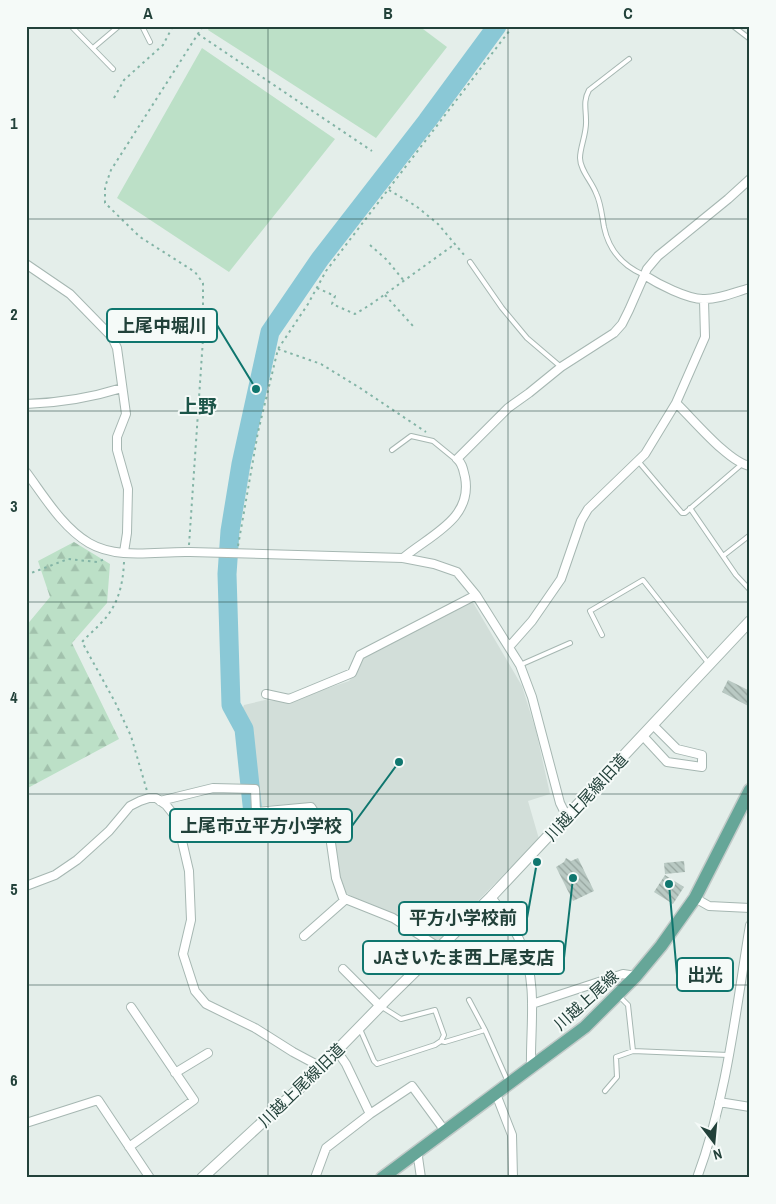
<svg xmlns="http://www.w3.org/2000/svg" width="776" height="1204" font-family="'Archivo Narrow','Noto Sans JP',sans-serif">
  <defs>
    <pattern id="forest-firs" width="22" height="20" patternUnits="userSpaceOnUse" patternTransform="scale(1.25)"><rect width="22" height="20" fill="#bce0c7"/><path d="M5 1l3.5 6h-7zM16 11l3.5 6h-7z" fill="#a1c1ac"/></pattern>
    <pattern id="building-back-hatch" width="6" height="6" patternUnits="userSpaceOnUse" patternTransform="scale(1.25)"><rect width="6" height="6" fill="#b9c9c3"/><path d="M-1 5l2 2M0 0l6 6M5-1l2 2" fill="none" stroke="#96a59f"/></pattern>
  </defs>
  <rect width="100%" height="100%" fill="#e4eeea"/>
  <path fill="#d2ded9" d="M471,599l51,87 14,45 14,63 -22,7 11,38 -99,100 -6,2 -36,-24 -24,-9 -28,-15 -6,-16 -5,-39 -23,-35 -52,3 -10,-78 -8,-18 2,-5 21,-5 22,2 62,-21 8,-9 7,-15z"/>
  <path fill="url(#forest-firs)" d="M74,542l36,22 -3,39 -35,40 47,96 -93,50v-163l24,-29 -12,-36z"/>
  <path fill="#bce0c7" d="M210,26h209l28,21 -71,91 -168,-108z
    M202,48l133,91 -106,133 -112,-74z"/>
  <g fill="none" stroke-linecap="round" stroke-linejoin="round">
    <path stroke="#8ac8d6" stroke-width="19" d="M253,814l-9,-85 -13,-24 -4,-131 3,-43 11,-67 29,-132 50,-73 107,-138 70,-95"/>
  </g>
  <path fill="url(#building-back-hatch)" d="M728,680l22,11v16l-28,-15z
    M566,858l5,3 7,-3 16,33 -21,10 -17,-34 8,-5z
    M684,861l1,11 -20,2 -1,-11z
    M665,875l19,12 -11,17 -19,-12z"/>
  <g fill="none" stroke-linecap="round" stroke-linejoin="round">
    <g stroke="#a6b7b2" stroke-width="6">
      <path id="service" d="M71,26l42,43
        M142,26l8,16
        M733,26l17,13
        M93,48l26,-22
        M629,59l-40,31c-6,11 -3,19 -3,30 1,13 -6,27 -6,38 0,12 12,24 16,35 5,10 6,23 8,34 5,24 19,39 40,48
        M470,262l32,46 25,30 34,29
        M392,450l19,-14 22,5 22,18h2
        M638,461l44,52h3l57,-49
        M690,508l46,67 14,15
        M723,556l27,-21
        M602,635l-12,-24 53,-31 66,84
        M520,665l50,-22
        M618,995l10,10 5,46
        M469,1000l16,30 23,52
        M360,1029l14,32 3,3 58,-19 6,-4 3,-6 -9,-25 -34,9 -19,-12
        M441,1041l4,1 40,-12
        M605,1091l12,-14 -1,-20 17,-6 95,4"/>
    </g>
    <g stroke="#a6b7b2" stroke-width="10">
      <path id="minor" d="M26,264l44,30 42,43 5,11 9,66 -9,23v13l11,39 -1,44 -3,19
        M644,275c14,9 43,24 59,24 15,1 32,-7 47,-11
        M676,403c17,16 53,60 74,63
        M26,404c33,-1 64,-6 96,-16
        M26,472c18,24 36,55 63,71 29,17 68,8 101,9 71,2 142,4 213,6l31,6 23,8 19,23 44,70 12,32 28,106 7,14
        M403,558c27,-23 70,-39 62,-81 -2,-7 -2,-13 -8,-18l51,-51 21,-15 32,-26 53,-34 8,-9 7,-14 18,-41 11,-13 70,-57 22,-20
        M509,647l23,-26 29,-42 20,-58 7,-12 57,-55 31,-51 29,-66 -1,-37
        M266,694l23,5 63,-26 8,-18 116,-60
        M643,736l24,26 35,5v-12l-25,-6 -24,-24
        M160,801l53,-13 42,1 1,23 55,-5 19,29 6,42 7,20 50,20 47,30
        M26,886l29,-11 22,-15 32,-29 21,-25 10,-5 9,-3h7l10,7 8,10 5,13 10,43 2,49 -8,34 12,37 11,13 49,24 38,24 28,15
        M491,897c12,16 24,31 31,49 16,38 8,82 9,122
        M695,898l14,8 41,2
        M304,936l42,-37
        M343,969l37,37
        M532,1004l91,-30 13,2
        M337,1051l9,13 24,50
        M175,1073l33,-20
        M496,1094l16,41 1,43
        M719,1102l31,5
        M26,1123l72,-23 52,78
        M129,1147l65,-47 -63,-93
        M417,1150l4,28
        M315,1178l11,-30 44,-34 42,-28 33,45
        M697,1178c30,-81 39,-169 53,-253"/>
    </g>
    <g stroke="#a6b7b2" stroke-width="12">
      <path id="tertiary" d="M202,1178l104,-96 83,-85 102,-100 259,-276"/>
    </g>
    <g stroke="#c1cac8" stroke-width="15">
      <path id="primary" d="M382,1178l203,-151 51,-51 25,-30 34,-48 55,-108"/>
    </g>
    <path stroke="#83b4a6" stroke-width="2" stroke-dasharray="2.5 4" stroke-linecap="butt" d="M198,34l174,117
      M114,98l10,-18 39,-35 10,-19
      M389,190l27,16 22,18 27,32
      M370,245l17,15 17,21
      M317,288l18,8 -3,8 23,10 15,-9 85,-61
      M385,295l28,31
      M278,349l43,15 39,24 66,44
      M189,545l14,-206v-56l-8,-11 -55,-35 -35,-34v-16l6,-17 92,-144
      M238,546l20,-114 20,-83 30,-45 18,-33 187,-245
      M124,562c-1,23 -6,44 -23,61 -6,7 -13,12 -19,19l33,60 16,34 16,55
      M26,575l42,-16 29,3 8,-3"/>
    <use href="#service" stroke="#fff" stroke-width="4"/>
    <use href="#minor" stroke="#fff" stroke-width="8"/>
    <use href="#tertiary" stroke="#fff" stroke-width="10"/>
    <use href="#primary" stroke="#66a698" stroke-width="12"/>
  </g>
  <path fill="none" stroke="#22413a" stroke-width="1" stroke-opacity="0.55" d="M268,26v1152M508,26v1152M26,219h724M26,411h724M26,602h724M26,794h724M26,985h724"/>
  <g text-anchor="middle" stroke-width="4" stroke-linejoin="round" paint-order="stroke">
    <g font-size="16" fill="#22413a" stroke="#f5faf8">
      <text transform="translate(586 797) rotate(-47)" y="6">川越上尾線旧道</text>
      <text transform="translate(586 1000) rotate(-42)" y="6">川越上尾線</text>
      <text transform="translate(301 1085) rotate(-44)" y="6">川越上尾線旧道</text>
    </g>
    <g font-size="19" font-weight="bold" fill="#1c5549" stroke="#f5faf8">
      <text x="198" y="413">上野</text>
    </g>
  </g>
  <path fill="none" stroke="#0f766e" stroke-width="2" d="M256 389L217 325M399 762L352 826M537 862L527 918M573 878L564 958M669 884L677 975"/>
  <g fill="#0f766e" stroke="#f5faf8" stroke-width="2">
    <circle cx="256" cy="389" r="5"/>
    <circle cx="399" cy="762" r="5"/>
    <circle cx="537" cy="862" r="5"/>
    <circle cx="573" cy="878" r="5"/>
    <circle cx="669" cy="884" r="5"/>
  </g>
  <g fill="#f5faf8" stroke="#0f766e" stroke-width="2">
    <rect x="107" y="309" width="110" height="33" rx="5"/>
    <rect x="170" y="809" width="182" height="33" rx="5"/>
    <rect x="399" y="902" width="128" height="33" rx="5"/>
    <rect x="363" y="941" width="201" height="33" rx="5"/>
    <rect x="677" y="958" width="56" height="33" rx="5"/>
  </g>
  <g font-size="18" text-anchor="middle" font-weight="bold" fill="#22413a">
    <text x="162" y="332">上尾中堀川</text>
    <text x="261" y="832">上尾市立平方小学校</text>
    <text x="463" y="924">平方小学校前</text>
    <text x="464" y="964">JAさいたま西上尾支店</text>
    <text x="705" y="981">出光</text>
  </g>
  <rect width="776" height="1204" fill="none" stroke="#f5faf8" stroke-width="55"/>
  <g transform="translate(714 1142) rotate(164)" stroke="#f5faf8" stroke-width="4" paint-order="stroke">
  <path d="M0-4L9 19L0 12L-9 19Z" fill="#22413a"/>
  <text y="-8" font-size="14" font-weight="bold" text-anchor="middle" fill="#22413a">N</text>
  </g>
  <rect x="28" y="28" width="720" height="1148" fill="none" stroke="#22413a" stroke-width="2"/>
  <g font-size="16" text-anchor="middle" font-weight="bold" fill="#22413a">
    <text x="148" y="19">A</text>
    <text x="388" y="19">B</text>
    <text x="628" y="19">C</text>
    <text x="14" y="129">1</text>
    <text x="14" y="320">2</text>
    <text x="14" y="512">3</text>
    <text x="14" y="703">4</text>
    <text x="14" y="895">5</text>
    <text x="14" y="1086">6</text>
  </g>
</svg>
